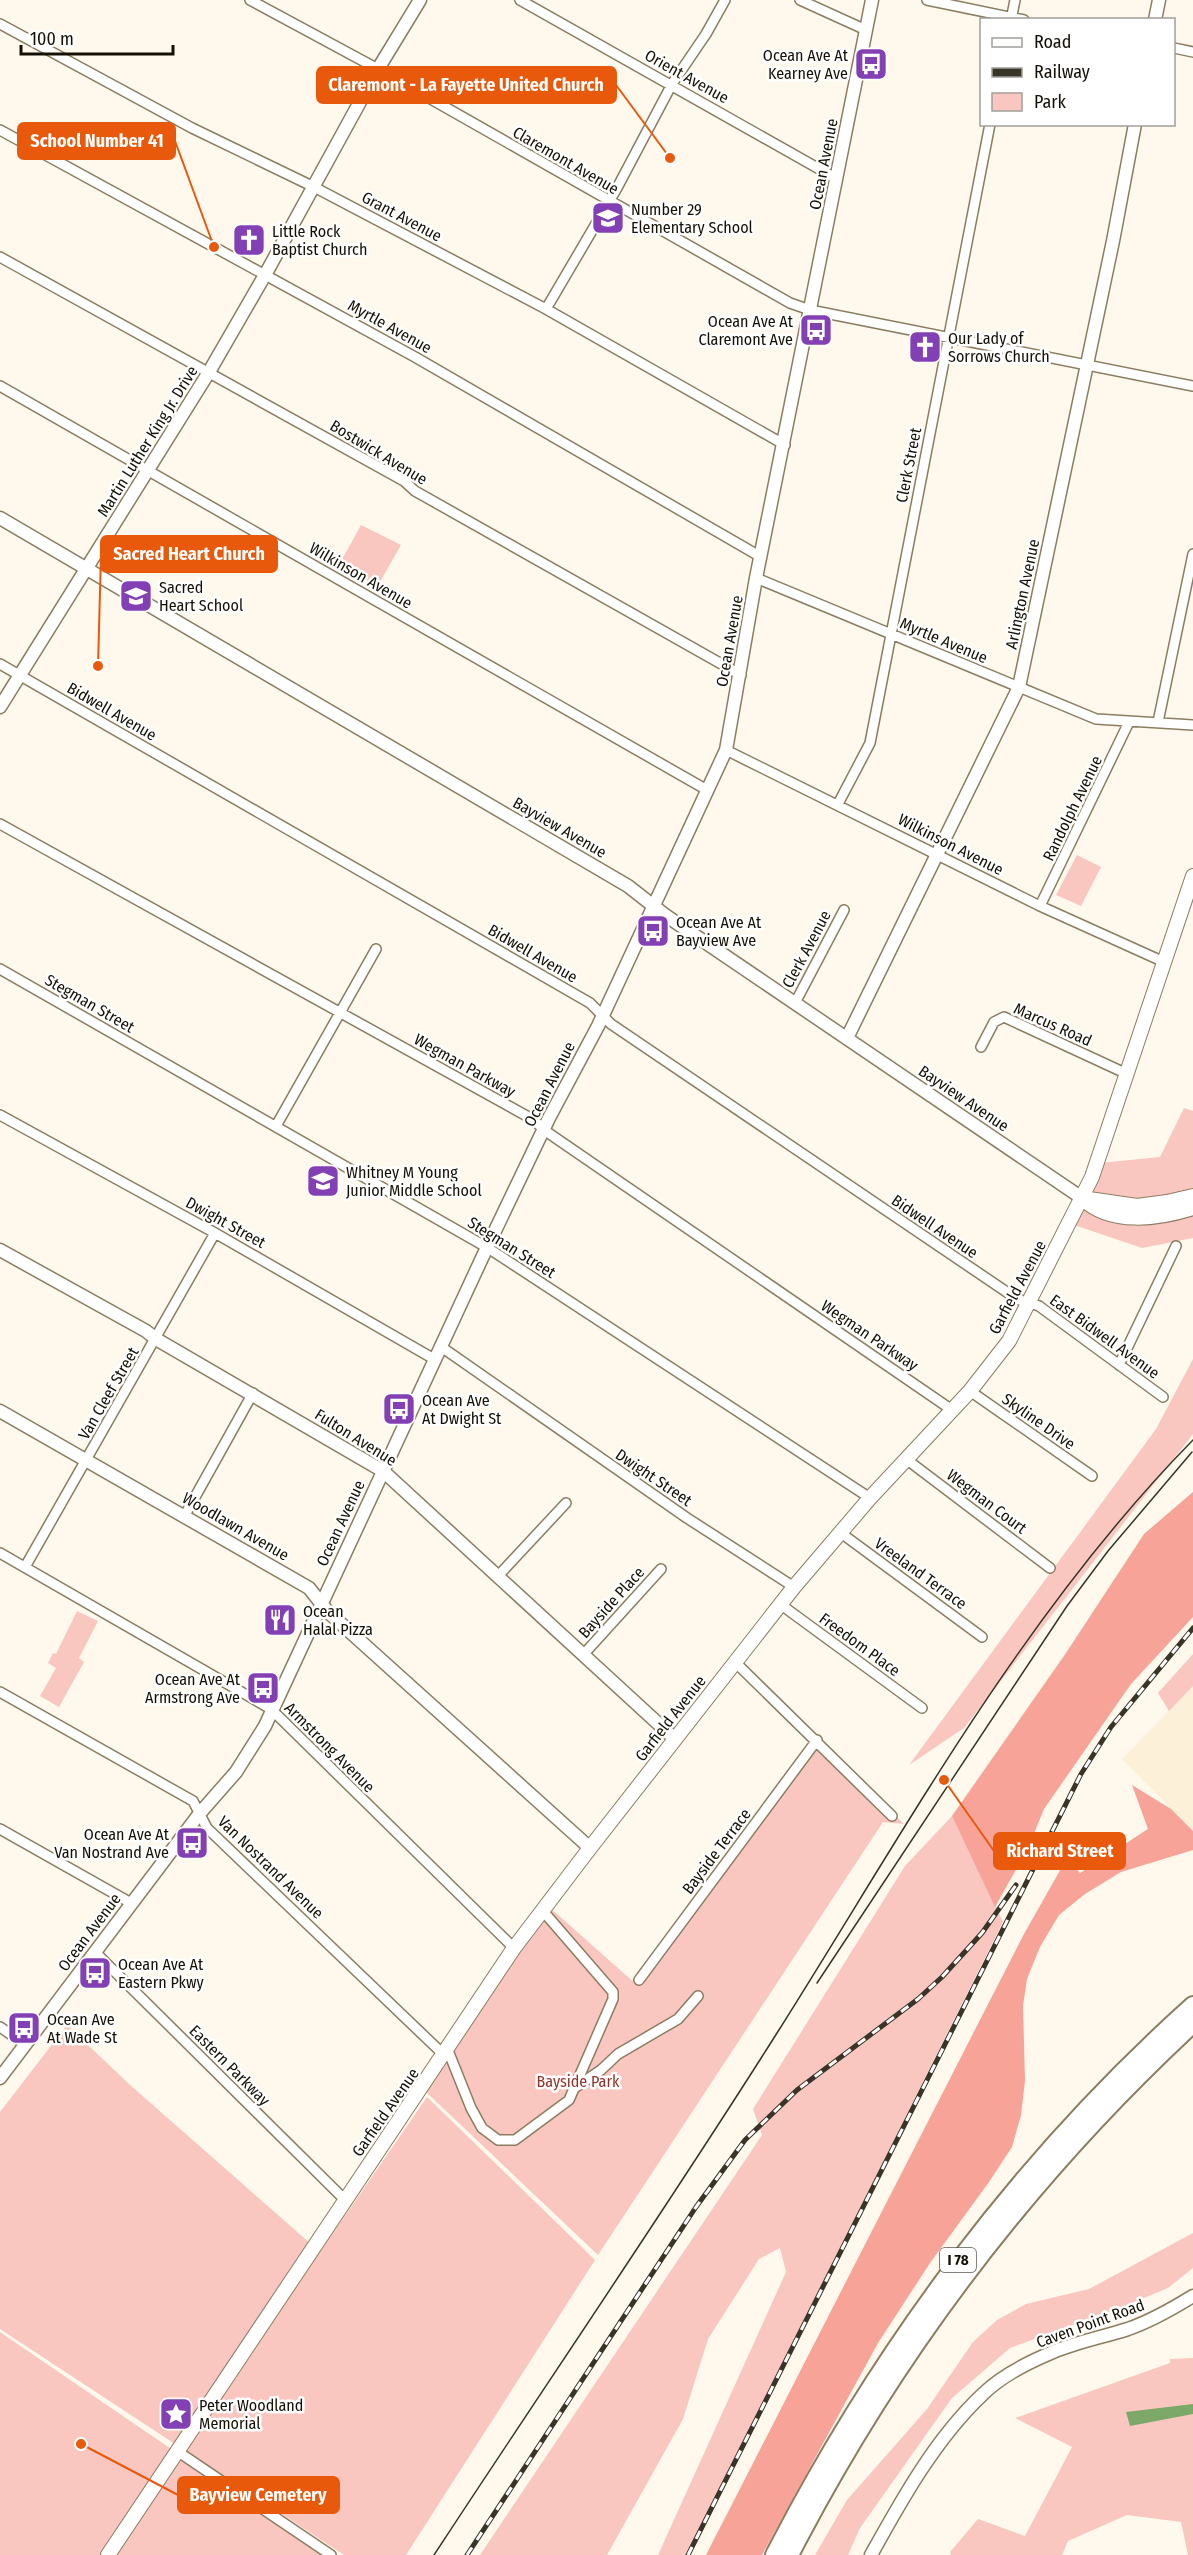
<svg xmlns="http://www.w3.org/2000/svg" width="1193" height="2555" font-family="'Fira Sans Condensed',sans-serif">
  <rect width="100%" height="100%" fill="#fff8ec"/>
  <path fill="#fcf0d9" d="M1193,1686v145l-71,-72z"/>
  <path fill="#f9c7bf" d="M361,525l40,20 -24,42 -38,-22z
    M1077,855l24,12 -20,39 -25,-11z
    M1184,1108l9,3v127l-51,10 -71,-24 29,-61 60,-6z
    M1193,1359v75l-229,294 -55,37 247,-336z
    M77,1611l21,10 -19,37 5,4 -25,45 -19,-11 16,-28 -8,-5 5,-10 3,1z
    M1193,1654v32l-24,25 -11,-18z
    M819,1742l85,82 -21,-2 -285,433 -173,-164 123,-185 89,79z
    M952,1816l51,106 -317,633h-28l128,-283 -6,-24 -21,11 -51,80 -25,80 -76,136h-127l282,-420 -9,-26 152,-243z
    M67,2025l62,59 191,168 107,-155 168,163 -189,295h-62l-344,-226v-217z
    M1193,2233v35l-25,20 -53,22 -105,38 -58,50 -92,130 -12,27h-33l32,-55 80,-91 46,-67 24,-22 29,-16 63,-15z
    M0,2332l326,223h-326z
    M1193,2358v197h-5l-7,-33 -54,-7 -59,26 -6,14h-111l-1,-3 28,-33 47,17 47,-89 -57,-29 155,-55v-4z"/>
  <path fill="#f7a397" d="M1193,1492v125l-62,67 -87,125 -16,39 -33,59 -43,-91 114,-163 78,-119z
    M1132,1785l39,24 22,22v19l-72,22 -36,22 -26,21 -19,32 -13,32 -4,27 2,75 -4,34 -9,32 -23,35 -59,81 -52,80 -116,212h-56l318,-621 43,-76 13,15 68,-44z"/>
  <path fill="#7ca969" d="M1193,2404v10l-63,12 -4,-14z"/>
  <g fill="none" stroke-linecap="round" stroke-linejoin="round">
    <g stroke="#8c7d61" stroke-width="12">
      <path id="minor" d="M250,0l128,69 412,234 20,7 383,76
        M520,0l317,179
        M800,0l66,30
        M927,0l97,20
        M1011,20l4,-20
        M0,24l192,104 122,59 232,122 239,136
        M1174,48l19,4
        M0,130l415,227 346,200
        M0,257l404,224 11,10 326,184
        M546,309l71,-121 55,-104 34,-50 19,-34
        M0,386l707,404
        M756,578l340,141 97,6
        M0,664l590,339 21,21 406,275 22,7 124,91
        M1158,722l35,-168
        M726,750l314,156 124,56
        M838,804l32,-61 120,-619
        M0,824l534,296 10,10 408,280
        M1040,906l89,-184
        M0,969l488,279 382,250
        M795,1003l49,-93
        M981,1047l13,-25 10,-5 121,56
        M0,1115l215,118 219,126
        M276,1126l100,-177
        M440,1346l247,172 107,69
        M1119,1365l57,-119
        M970,1391l122,85
        M906,1459l144,109
        M185,1515l68,-122
        M841,1533l141,104
        M0,1553l271,156 243,239
        M25,1567l190,-334
        M498,1576l68,-73
        M780,1604l142,104
        M583,1655l78,-86
        M735,1662l157,154
        M0,1692l193,109 14,27 236,226
        M0,1829l131,74
        M95,1952l249,247
        M639,1980l178,-240
        M0,2027l25,17
        M447,2048l24,60 11,20 16,12h17l54,-40 44,-101v-7l-70,-81
        M576,2087l25,-17 17,-16 60,-35 20,-23
        M177,2451l154,104"/>
    </g>
    <g stroke="#8c7d61" stroke-width="15">
      <path id="tertiary" d="M1155,20l4,-20
        M0,518l628,368 37,29 417,283
        M0,707l209,-335 56,-97 113,-206 42,-69
        M847,1038l172,-351 94,-446 22,-117
        M0,1250l146,81 10,8 227,132 292,268
        M0,1411l309,177 19,24 262,236
        M0,2078l200,-265 36,-41 29,-46 217,-468 67,-140 49,-92 128,-276 30,-172 116,-578
        M871,2555c31,-56 65,-117 112,-161 19,-19 46,-32 70,-42 24,-10 50,-15 75,-23 23,-8 44,-20 65,-33"/>
    </g>
    <g stroke="#8c7d61" stroke-width="16">
      <path id="secondary" d="M1082,1198c28,28 77,21 111,10
        M1082,1198l55,8 30,-4 26,-6
        M108,2555l406,-607 76,-100 204,-261 76,-89 100,-107 39,-50 83,-164 101,-301"/>
    </g>
    <g stroke="#8c7d61" stroke-width="20">
      <path id="motorway" d="M774,2555c106,-206 246,-395 419,-550
        M790,2555c103,-200 238,-378 403,-531"/>
    </g>
    <use href="#minor" stroke="#fff" stroke-width="9"/>
    <use href="#tertiary" stroke="#fff" stroke-width="12"/>
    <use href="#secondary" stroke="#fff" stroke-width="14"/>
    <use href="#motorway" stroke="#fff" stroke-width="16"/>
    <path stroke="#393428" stroke-width="1.5" d="M817,1983l250,-377 41,-55 84,-99
      M434,2555c114,-174 232,-346 343,-522 129,-204 246,-420 416,-593"/>
    <g stroke="#393428" stroke-width="5">
      <path id="rail" d="M467,2555l229,-348 49,-67 52,-50 121,-91 24,-22 40,-44 34,-48
        M688,2555l393,-781 30,-47 82,-99"/>
    </g>
    <use href="#rail" stroke="#fff" stroke-width="3" stroke-dasharray="9" stroke-linecap="butt"/>
  </g>
  <defs>
    <g id="bus-square" transform="scale(1.725)"><rect x="-9" y="-9" width="18" height="18" rx="4" fill="#8340b4" stroke="#fff"/><path d="M-5-6H5V4H4V6H2V4H-2V6H-4V4H-5ZM-3.5-4V0h7V-4ZM-3.5 1.2v1.5H-2V1.2ZM2 1.2v1.5H3.5V1.2Z" fill="#fff"/></g>
    <g id="school-square" transform="scale(1.725)"><rect x="-9" y="-9" width="18" height="18" rx="4" fill="#8340b4" stroke="#fff"/><path d="M0-5L7-2L0 1L-7-2ZM-4 1L0 2.5L4 1V4Q0 6-4 4Z" fill="#fff"/></g>
    <g id="church-square" transform="scale(1.725)"><rect x="-9" y="-9" width="18" height="18" rx="4" fill="#8340b4" stroke="#fff"/><path d="M-1.2-6h2.4v3.5h3.3v2.4h-3.3V6h-2.4V-.1h-3.3v-2.4h3.3Z" fill="#fff"/></g>
    <g id="restaurant-square" transform="scale(1.725)"><rect x="-9" y="-9" width="18" height="18" rx="4" fill="#8340b4" stroke="#fff"/><path d="M-5-6h1v4h1v-4h1v4h1v-4h1v5L-1.5 .5V6h-2V.5L-5-1ZM5-6V6H3V1.5H1.5Q1.5-4 5-6Z" fill="#fff"/></g>
    <g id="sight-square" transform="scale(1.725)"><rect x="-9" y="-9" width="18" height="18" rx="4" fill="#8340b4" stroke="#fff"/><path d="M0-6L1.8-2.2L6-1.7L2.9 1.2L3.7 5.4L0 3.3L-3.7 5.4L-2.9 1.2L-6-1.7L-1.8-2.2Z" fill="#fff"/></g>
  </defs>
  <g fill-rule="evenodd">
    <use href="#bus-square" x="871" y="64"/>
    <use href="#school-square" x="608" y="218"/>
    <use href="#church-square" x="249" y="240"/>
    <use href="#bus-square" x="816" y="330"/>
    <use href="#church-square" x="925" y="347"/>
    <use href="#school-square" x="136" y="596"/>
    <use href="#bus-square" x="653" y="931"/>
    <use href="#school-square" x="323" y="1181"/>
    <use href="#bus-square" x="399" y="1409"/>
    <use href="#restaurant-square" x="280" y="1620"/>
    <use href="#bus-square" x="263" y="1688"/>
    <use href="#bus-square" x="192" y="1843"/>
    <use href="#bus-square" x="95" y="1973"/>
    <use href="#bus-square" x="24" y="2028"/>
    <use href="#sight-square" x="176" y="2414"/>
  </g>
  <g text-anchor="middle" stroke-width="5" stroke-linejoin="round" paint-order="stroke">
    <rect fill="#fff" stroke="#5b5850" stroke-width="1.5" x="940" y="2248" width="36" height="24" rx="4.5"/>
    <g font-size="15" font-weight="bold" fill="#151005">
      <text x="958" y="2265">I 78</text>
    </g>
    <g font-size="16" fill="#151005" stroke="#fff" text-anchor="start">
      <text x="848" y="61" text-anchor="end">Ocean Ave At<tspan x="848" dy="18">Kearney Ave</tspan></text>
      <text x="631" y="215">Number 29<tspan x="631" dy="18">Elementary School</tspan></text>
      <text x="272" y="237">Little Rock<tspan x="272" dy="18">Baptist Church</tspan></text>
      <text x="793" y="327" text-anchor="end">Ocean Ave At<tspan x="793" dy="18">Claremont Ave</tspan></text>
      <text x="948" y="344">Our Lady of<tspan x="948" dy="18">Sorrows Church</tspan></text>
      <text x="159" y="593">Sacred<tspan x="159" dy="18">Heart School</tspan></text>
      <text x="676" y="928">Ocean Ave At<tspan x="676" dy="18">Bayview Ave</tspan></text>
      <text x="346" y="1178">Whitney M Young<tspan x="346" dy="18">Junior Middle School</tspan></text>
      <text x="422" y="1406">Ocean Ave<tspan x="422" dy="18">At Dwight St</tspan></text>
      <text x="303" y="1617">Ocean<tspan x="303" dy="18">Halal Pizza</tspan></text>
      <text x="240" y="1685" text-anchor="end">Ocean Ave At<tspan x="240" dy="18">Armstrong Ave</tspan></text>
      <text x="169" y="1840" text-anchor="end">Ocean Ave At<tspan x="169" dy="18">Van Nostrand Ave</tspan></text>
      <text x="118" y="1970">Ocean Ave At<tspan x="118" dy="18">Eastern Pkwy</tspan></text>
      <text x="47" y="2025">Ocean Ave<tspan x="47" dy="18">At Wade St</tspan></text>
      <text x="199" y="2411">Peter Woodland<tspan x="199" dy="18">Memorial</tspan></text>
    </g>
    <g font-size="16" fill="#151005" stroke="#fff">
      <text transform="translate(687 76) rotate(29)" y="6">Orient Avenue</text>
      <text transform="translate(566 160) rotate(30)" y="6">Claremont Avenue</text>
      <text transform="translate(823 164) rotate(-79)" y="6">Ocean Avenue</text>
      <text transform="translate(402 216) rotate(28)" y="6">Grant Avenue</text>
      <text transform="translate(390 326) rotate(29)" y="6">Myrtle Avenue</text>
      <text transform="translate(147 441) rotate(-58)" y="6">Martin Luther King Jr. Drive</text>
      <text transform="translate(379 452) rotate(31)" y="6">Bostwick Avenue</text>
      <text transform="translate(908 465) rotate(-79)" y="6">Clerk Street</text>
      <text transform="translate(361 575) rotate(30)" y="6">Wilkinson Avenue</text>
      <text transform="translate(1022 594) rotate(-78)" y="6">Arlington Avenue</text>
      <text transform="translate(944 640) rotate(23)" y="6">Myrtle Avenue</text>
      <text transform="translate(729 641) rotate(-80)" y="6">Ocean Avenue</text>
      <text transform="translate(112 711) rotate(30)" y="6">Bidwell Avenue</text>
      <text transform="translate(1072 808) rotate(-64)" y="6">Randolph Avenue</text>
      <text transform="translate(560 827) rotate(30)" y="6">Bayview Avenue</text>
      <text transform="translate(951 844) rotate(27)" y="6">Wilkinson Avenue</text>
      <text transform="translate(806 949) rotate(-62)" y="6">Clerk Avenue</text>
      <text transform="translate(533 953) rotate(30)" y="6">Bidwell Avenue</text>
      <text transform="translate(90 1003) rotate(30)" y="6">Stegman Street</text>
      <text transform="translate(1053 1024) rotate(24)" y="6">Marcus Road</text>
      <text transform="translate(465 1065) rotate(29)" y="6">Wegman Parkway</text>
      <text transform="translate(549 1084) rotate(-63)" y="6">Ocean Avenue</text>
      <text transform="translate(964 1098) rotate(34)" y="6">Bayview Avenue</text>
      <text transform="translate(226 1222) rotate(29)" y="6">Dwight Street</text>
      <text transform="translate(935 1226) rotate(34)" y="6">Bidwell Avenue</text>
      <text transform="translate(512 1247) rotate(32)" y="6">Stegman Street</text>
      <text transform="translate(1017 1287) rotate(-62)" y="6">Garfield Avenue</text>
      <text transform="translate(870 1335) rotate(34)" y="6">Wegman Parkway</text>
      <text transform="translate(1105 1336) rotate(36)" y="6">East Bidwell Avenue</text>
      <text transform="translate(108 1393) rotate(-60)" y="6">Van Cleef Street</text>
      <text transform="translate(1039 1421) rotate(35)" y="6">Skyline Drive</text>
      <text transform="translate(356 1437) rotate(32)" y="6">Fulton Avenue</text>
      <text transform="translate(654 1477) rotate(34)" y="6">Dwight Street</text>
      <text transform="translate(987 1501) rotate(37)" y="6">Wegman Court</text>
      <text transform="translate(340 1523) rotate(-65)" y="6">Ocean Avenue</text>
      <text transform="translate(236 1526) rotate(30)" y="6">Woodlawn Avenue</text>
      <text transform="translate(921 1573) rotate(36)" y="6">Vreeland Terrace</text>
      <text transform="translate(611 1602) rotate(-48)" y="6">Bayside Place</text>
      <text transform="translate(860 1644) rotate(36)" y="6">Freedom Place</text>
      <text transform="translate(670 1718) rotate(-52)" y="6">Garfield Avenue</text>
      <text transform="translate(330 1747) rotate(45)" y="6">Armstrong Avenue</text>
      <text transform="translate(716 1851) rotate(-53)" y="6">Bayside Terrace</text>
      <text transform="translate(271 1867) rotate(44)" y="6">Van Nostrand Avenue</text>
      <text transform="translate(89 1932) rotate(-53)" y="6">Ocean Avenue</text>
      <text transform="translate(230 2065) rotate(45)" y="6">Eastern Parkway</text>
      <text transform="translate(385 2112) rotate(-55)" y="6">Garfield Avenue</text>
      <text transform="translate(1090 2323) rotate(-20)" y="6">Caven Point Road</text>
    </g>
    <g font-size="16" fill="#933229" stroke="#fff">
      <text x="578" y="2087">Bayside Park</text>
    </g>
  </g>
  <path fill="none" stroke="#e8590c" stroke-width="2" d="M670 158L616 85M214 247L175 141M98 666L101 554M944 1780L994 1851M81 2444L178 2495"/>
  <g fill="#e8590c" stroke="#fff" stroke-width="2">
    <circle cx="670" cy="158" r="6"/>
    <circle cx="214" cy="247" r="6"/>
    <circle cx="98" cy="666" r="6"/>
    <circle cx="944" cy="1780" r="6"/>
    <circle cx="81" cy="2444" r="6"/>
  </g>
  <g fill="#e8590c" stroke="#e8590c" stroke-width="2">
    <rect x="317" y="67" width="299" height="36" rx="6"/>
    <rect x="18" y="123" width="157" height="36" rx="6"/>
    <rect x="101" y="536" width="176" height="36" rx="6"/>
    <rect x="994" y="1833" width="131" height="36" rx="6"/>
    <rect x="178" y="2477" width="161" height="36" rx="6"/>
  </g>
  <g font-size="18" text-anchor="middle" font-weight="bold" fill="#fff">
    <text x="466" y="91">Claremont - La Fayette United Church</text>
    <text x="97" y="147">School Number 41</text>
    <text x="189" y="560">Sacred Heart Church</text>
    <text x="1060" y="1857">Richard Street</text>
    <text x="258" y="2501">Bayview Cemetery</text>
  </g>
  <rect x="980" y="18" width="195" height="108" fill="#ffffff" stroke="#a19f9b" stroke-width="1.5"/>
  <rect x="992" y="38" width="30" height="9" fill="#ffffff" stroke="#a19f9b" stroke-width="1.5"/>
  <text x="1034" y="48" font-size="18" fill="#151005">Road</text>
  <rect x="992" y="68" width="30" height="9" fill="#393428" stroke="#a19f9b" stroke-width="1.5"/>
  <text x="1034" y="78" font-size="18" fill="#151005">Railway</text>
  <rect x="992" y="93" width="30" height="18" fill="#f9c7bf" stroke="#a19f9b" stroke-width="1.5"/>
  <text x="1034" y="108" font-size="18" fill="#151005">Park</text>
  <path d="M21 45v9h152v-9" fill="none" stroke="#151005" stroke-width="3"/>
  <text x="30" y="45" font-size="18" fill="#151005" stroke="#ffffff" stroke-width="4.5" paint-order="stroke">100 m</text>
</svg>
